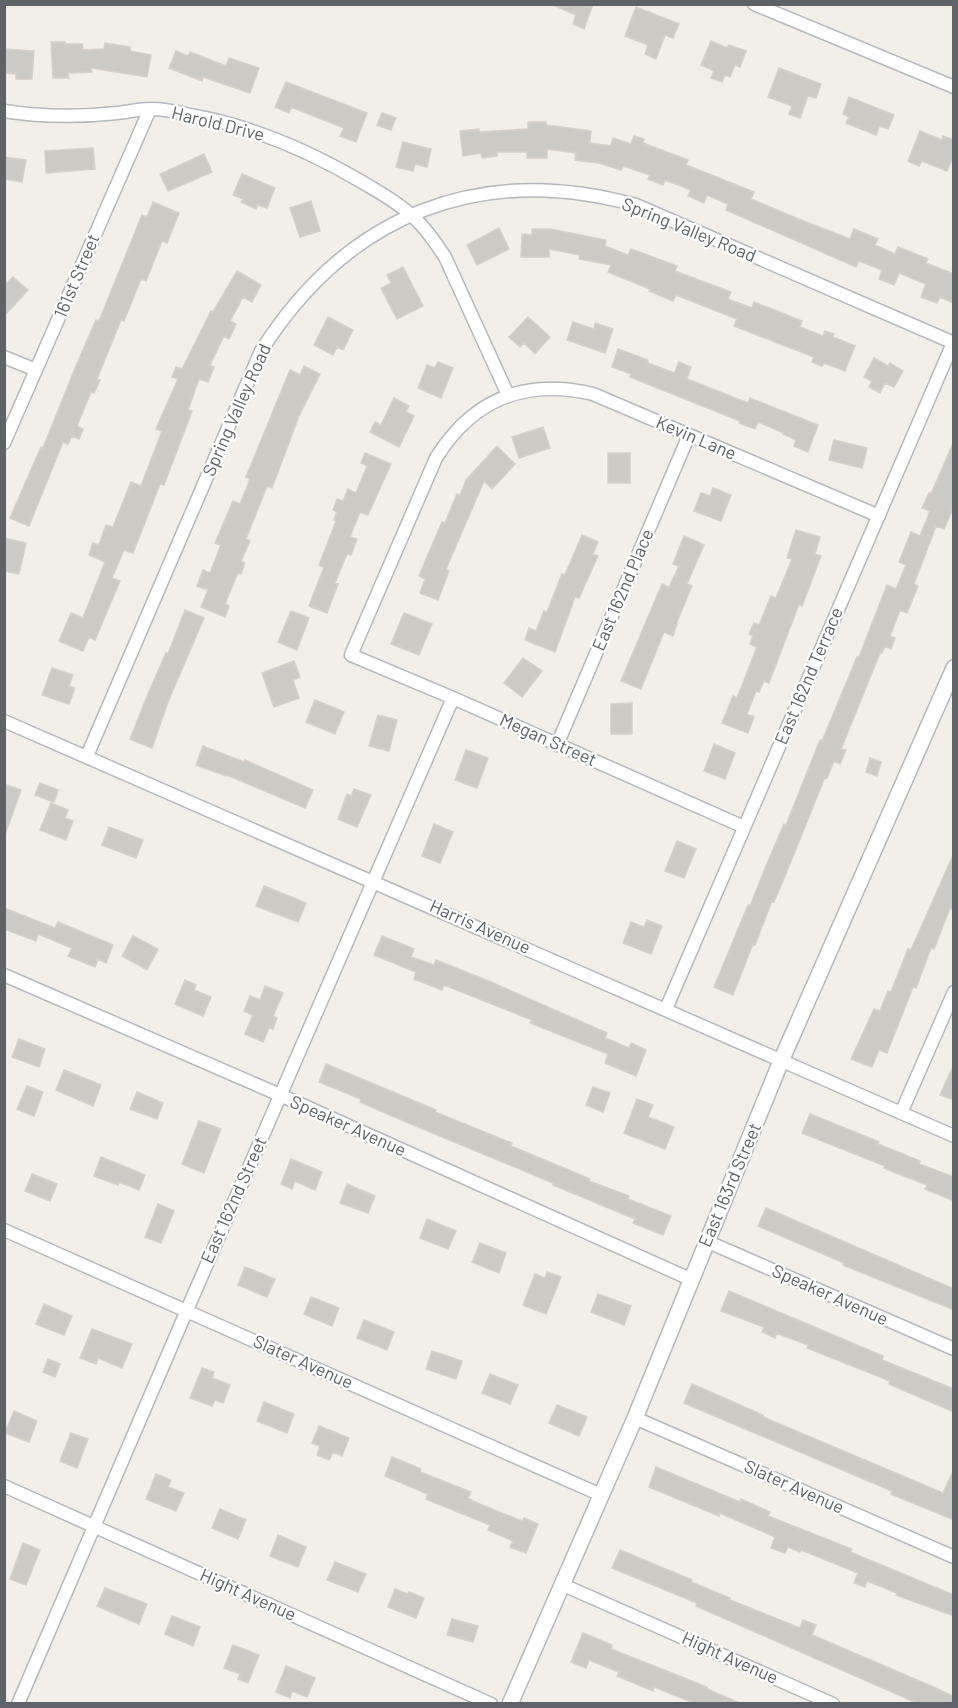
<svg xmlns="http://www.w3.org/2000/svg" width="958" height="1708" font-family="Barlow,sans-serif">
  <rect width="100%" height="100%" fill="#f1efe8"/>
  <path fill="#cccac5" stroke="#d6d1c6" stroke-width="1.5" d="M551,4h42l-9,25 -11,-5 3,-9z
    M636,7l43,17 -6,14 -8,-3 -9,24 -11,-5 3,-9 -23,-9z
    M711,41l16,7 2,-3 17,6 -6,16 -5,-2 -5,12 -5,-2 -3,7 -11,-4 3,-7 -13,-6z
    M51,42h14v2h17l1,6 21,-1 1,-6 25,4v4l21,4 -4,22 -56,-9 1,4 -24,1 1,5h-16z
    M4,49l30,2 -2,28h-16v-5l-10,-1z
    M176,51l12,5 2,-4 36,14 3,-8 30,10 -9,25 -47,-16 -1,4 -33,-13z
    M779,68l42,16 -5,14 -8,-2 -8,22 -11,-4 3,-8 -24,-9z
    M286,82l81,31 -11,29 -16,-6 4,-8 -53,-21 -2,6 -14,-6z
    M849,97l45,18 -6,14 -9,-3 -3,9 -30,-12 3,-6 -6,-3z
    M382,113l14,5 -5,12 -14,-5z
    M528,122h18v3l45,6 -1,12 21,3 2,-8 18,6 3,-8 10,3 -1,4 45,17 -2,5 68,27 -3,7 50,21 49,19 4,-10 24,10 -3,6 20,9 3,-7 30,12 -2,4 28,11v29l-14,-6 -3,6 -16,-6 5,-13 -27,-11 -5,12 -15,-6 3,-9 -23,-9 -3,6 -130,-57 2,-6 -21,-9 -3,8 -16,-7 3,-6 -26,-10 -2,5 -15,-6 2,-4 -27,-9 -2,4 -22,-7 -24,-3 1,-7 -29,-4v9h-20v-6h-30v4l-15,2 -1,-5 -18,3 -3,-25 19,-2v3l49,-3z
    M920,131l22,9 1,-4 11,4v15l-7,16 -25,-10 -3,5 -11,-5z
    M403,142l28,7 -4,18 -12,-3 -2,7 -17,-4z
    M93,148l2,21 -49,4 -1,-22z
    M204,154l8,18 -44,19 -8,-17z
    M4,157l22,3 -4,22 -18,-3z
    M242,174l33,14 -8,20 -9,-3 -2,4 -15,-7 2,-3 -10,-4z
    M311,201l9,30 -20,6 -10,-29z
    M153,202l26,11 -12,30 -5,-2 -16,40 -5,-2 -17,42 -3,-1 -24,59 3,1 -6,13 -3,-1 -14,34 6,3 -4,10 -7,-3 -4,8 -5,-2 -34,84 -19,-8 31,-71 2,1 35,-87 18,-41 3,1 43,-106 5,2z
    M499,228l10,21 -32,16 -10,-20z
    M532,229h18l56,11 -1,6 23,9 3,-6 46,17 -2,5 56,21 -3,7 24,9 2,-6 48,19 -2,6 23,9 2,-5 9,3 -1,3 22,9 -10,25 -21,-8 -2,3 -10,-4 2,-5 -80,-31 3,-7 -61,-24 -3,6 -24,-10 1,-2 -42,-17 3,-7 -32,-6 1,-4 -31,-6v8h-28l1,-23 10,1z
    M403,267l20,39 -26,13 -16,-31 10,-5 -4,-8z
    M237,271l24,14 -9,17 -9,-5 -13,24 6,3 -7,15 -5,-3 -14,29 4,2 -6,15 -9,-3 -11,31 4,1 -28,74 -4,-1 -27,69 -9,-3 -12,28 8,3 -25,59 -6,-3 -6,14 -24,-10 12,-28 12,5 22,-56 -16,-7 4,-12 6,2 7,-20 7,2 18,-45 10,4 21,-55 -6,-2 22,-50 -6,-2 4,-10 6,2 29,-58 2,1z
    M13,277l15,13 -24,26v-30z
    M328,317l25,13 -10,20 -6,-3 -4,8 -19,-10z
    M528,317l22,20 -15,17 -11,-11 -4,4 -11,-10z
    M573,322l21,7 1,-6 18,6 -8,24 -38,-13z
    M618,349l30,11v3l26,10 5,-11 12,5 -4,12 61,24 2,-5 68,27 -10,27 -14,-6 2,-6 -13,-6 1,-1 -26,-11 -3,7 -16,-6 1,-2 -110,-44 1,-3 -19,-7z
    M874,358l14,8 2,-3 13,8 -9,16 -9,-4 -5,10 -11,-6 3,-6 -8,-4z
    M438,362l15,6 -12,30 -23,-10 9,-23 8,3z
    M304,366l16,8 -21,42 -27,72 -5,-2 -21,53 4,2 -9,20 4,2 -4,11 -3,-1 -13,31 4,2 -4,11 -24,-10 7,-17 -11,-4 6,-16 7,3 11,-28 -6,-2 18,-42 7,3 10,-25 -4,-2 44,-107 10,5z
    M394,398l15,8 -3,6 8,4 -15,31 -29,-15 5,-10 6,3z
    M543,427l7,21 -31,10 -7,-21z
    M834,440l33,8 -5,20 -33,-8z
    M954,441v65l-10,23 -8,-3 -22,58 4,2 -11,27 -7,-3 -10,26 5,2 -4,11 -6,-3 -3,7h-2l-39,96 5,1 -6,14 -6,-3 -7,17 -2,-1 -35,87 -16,38 -2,-1 -17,44 -2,-1 -20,51 -19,-8 34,-82 2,1 16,-40 18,-42 2,1 34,-85 2,1 35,-84h2l28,-72 9,4 10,-24 -7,-3 12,-30 9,4 10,-25 -8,-3 7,-15 2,1z
    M497,446l18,18 -23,25 -8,-8 -38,88 3,2 -11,29 -18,-7 5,-14 -6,-3 23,-54 3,1 12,-29 3,1 6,-15z
    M365,453l26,11 -23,51 -8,-3 -10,25 7,2 -6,16 -4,-1 -12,29 3,1 -11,29 -18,-7 15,-39 -5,-2 17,-44 -2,-1 3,-8 -4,-2 4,-11 6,2 5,-12 8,4 11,-27 -6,-3z
    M608,453h22v30h-22z
    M713,488l18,7 -10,26 -27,-10 7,-18 9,3z
    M796,530l24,7 -5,17 6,2 -19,50 -3,-2 -30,79 -5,-2 -5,11 -3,-1 -9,23 7,3 -6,16 -26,-10 11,-27 4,2 20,-51 -7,-3 3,-8 -4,-2 5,-11 5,2 12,-29 5,2 16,-39 -5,-1z
    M582,535l16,7 -5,12 5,2 -19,42 -4,-1 -20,55 -30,-12 4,-12 7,3 8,-20 3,1 15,-38 3,1z
    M684,536l20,9 -17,39 5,2 -16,38h1l-4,12 -9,-4 -23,57 -20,-8 41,-97 7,3 10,-21 -6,-2z
    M4,538l22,5 -7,31 -15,-3z
    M185,610l19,8 -36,84 -16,46 -22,-9 18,-45 18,-41 2,1z
    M291,611l18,7 -12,32 -19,-8z
    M404,613l28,11 -13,31 -28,-11z
    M523,658l19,13 -20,26 -18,-14z
    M294,661l6,16 -7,3 6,18 -25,9 -12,-34z
    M52,668l21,7 -4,11 6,2 -6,16 -27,-9z
    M315,700l29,12 -9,22 -29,-12z
    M632,703v31h-21v-30z
    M378,715l19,5 -8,31 -20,-5z
    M714,744l21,9 -10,26 -21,-8z
    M203,746l41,16 1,-2 68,30 -8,18 -78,-33 -1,1 -30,-11z
    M466,750l22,8 -11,30 -22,-8z
    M870,758l11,4 -4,14 -11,-4z
    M40,783l18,7 -4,12 -19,-7z
    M4,784l17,6 -15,42 -2,-1z
    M354,789l17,6 -14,32 -19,-8 9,-25 4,2z
    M51,803l17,7 -3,8 8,3 -7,19 -26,-10z
    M434,824l19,8 -13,31 -18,-7z
    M109,827l34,13 -7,18 -34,-13z
    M677,841l19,8 -12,29 -19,-7z
    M954,853v57l-4,-2 -16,41 -3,-1 -15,40 -3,-1 -26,66 -8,-3 -7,17 -21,-8 23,-50 6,2 8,-20 3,1 17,-43 3,1z
    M264,886l42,17 -8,19 -42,-16z
    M4,908l51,20 3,-6 55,23 -7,18 -8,-4 -3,8 -27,-11 4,-8 -34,-14 -2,7 -32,-12z
    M647,920l15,6 -11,28 -28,-11 8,-21 13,5z
    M133,936l25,13 -11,21 -25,-14z
    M382,936l32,13 -3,8 23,8 2,-5 55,22 116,51 -2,5 24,10 2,-5 15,7 -10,26 -31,-13 3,-9 -78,-31 2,-3 -88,-35 -2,5 -28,-11 2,-7 -42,-17z
    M185,980l11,5 -2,5 17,7 -8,19 -28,-12z
    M265,986l18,7 -10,23 4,2 -4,11 -4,-1 -6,14 -18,-8 8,-19 -9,-4 6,-15 10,4z
    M19,1039l26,10 -6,18 -27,-10z
    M326,1064l110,46 -1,2 77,31 -1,3 79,33 -1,2 40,15 -1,3 43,17 -8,19 -30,-12 2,-4 -82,-34v-2l-154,-64 -39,-17 1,-3 -42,-17z
    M954,1064v36l-14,-5z
    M64,1070l37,15 -8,21 -37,-16z
    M27,1086l16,6 -9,24 -17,-7z
    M593,1087l17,6 -7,19 -17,-7z
    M137,1092l26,11 -6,16 -27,-10z
    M637,1099l16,6 -5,12 26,10 -9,22 -41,-16z
    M810,1114l69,28 -1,2 42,17 -1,3 35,13v24l-29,-12 2,-4 -36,-14 -7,-3 1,-2 -83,-33z
    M199,1121l22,8 -17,44 -22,-9z
    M101,1157l44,18 -6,15 -20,-8 -1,3 -24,-9z
    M291,1159l31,13 -7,18 -20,-9 -3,8 -11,-5z
    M32,1174l25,10 -7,17 -25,-10z
    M347,1184l28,12 -7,17 -28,-10z
    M158,1204l16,7 -13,32 -16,-6z
    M766,1208l188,81v21l-111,-45 1,-2 -86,-37z
    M427,1219l29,12 -8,18 -28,-11z
    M480,1243l26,10 -7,20 -27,-11z
    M245,1267l30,12 -8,18 -29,-12z
    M547,1272l14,5 -15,37 -23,-9 12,-31 10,4z
    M729,1291l154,65 -1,4 72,29v23l-65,-28 1,-3 -83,-33 1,-3 -32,-12 -1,5 -13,-6 2,-5 -43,-16z
    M598,1294l33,12 -7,19 -33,-13z
    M311,1297l28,11 -7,18 -28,-12z
    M44,1304l28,12 -8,19 -28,-11z
    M364,1320l30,12 -7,18 -30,-12z
    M92,1329l40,15 -10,24 -24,-10 -2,6 -16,-6z
    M432,1351l30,10 -6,18 -30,-10z
    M48,1359l12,5 -5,13 -12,-5z
    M202,1368l12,4 -2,6 18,7 -7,18 -8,-3 -3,6 -22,-8z
    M490,1374l28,11 -8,19 -28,-11z
    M692,1384l71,31v2l180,76 11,-24v51l-63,-26 1,-3 -208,-88z
    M264,1402l30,12 -7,19 -30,-12z
    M557,1405l30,12 -8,19 -30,-13z
    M14,1411l23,10 -8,21 -24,-9z
    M319,1426l30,12 -7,18 -9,-4 -4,8 -12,-5 3,-9 -8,-3z
    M71,1433l17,6 -11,29 -17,-7z
    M392,1457l29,12 -1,3 51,20 -3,6 9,5 45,18 2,-3 14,6 -12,29 -16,-6 3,-6 -25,-11 2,-5 -64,-26 2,-5 -43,-18z
    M656,1467l84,35 1,-3 29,13 -2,4 84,33 -2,3 104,43v21l-58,-21 1,-2 -30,-12 -2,6 -11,-4 4,-10 -57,-23 -1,2 -12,-5 -3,6 -14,-5 4,-11 -55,-24 -1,3 -70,-29z
    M156,1474l15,6 -3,7 16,6 -8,18 -30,-12z
    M220,1509l26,11 -8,19 -26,-11z
    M278,1535l28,12 -8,20 -28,-11z
    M23,1543l17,7 -14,35 -16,-6z
    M620,1550l72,30 -1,2 39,16v2l70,28 3,-8 13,5 -4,10 126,54 16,8v7h-35l-223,-98 1,-3 -85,-35z
    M335,1562l31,12 -8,18 -31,-12z
    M105,1588l42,16 -8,20 -42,-18z
    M395,1589l13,5 1,-2 15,6 -8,20 -28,-11z
    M172,1616l28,11 -7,19 -28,-12z
    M452,1619l26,7 -5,16 -26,-7z
    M583,1633l29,12 -1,4 96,38v2l35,15h-46l-42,-17 -1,4 -36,-15 2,-4 -30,-12 -3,8 -15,-6z
    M233,1645l26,10 -11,28 -10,-4 2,-5 -16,-6z
    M286,1666l29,12 -8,19 -15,-6 -2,7 -14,-6z"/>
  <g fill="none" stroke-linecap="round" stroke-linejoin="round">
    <g stroke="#b5b8bc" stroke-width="15">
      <path id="minor" d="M754,4l200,83
        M4,111c38,6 76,6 114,2 10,-1 21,-4 31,-4 13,-1 28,3 41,6 62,11 118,35 172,67 17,10 34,19 49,33 14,12 24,27 34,42l63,138
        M4,357l32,13
        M4,443l146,-334
        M4,721l950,415
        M557,745l132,-310
        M87,756l174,-405c87,-137 219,-189 375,-146l318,138
        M744,827l-291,-129 -102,-43 85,-197c37,-59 89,-80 157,-64l286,122
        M4,975l276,120 410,184
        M666,1009l287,-666
        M901,1113l53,-121
        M4,1230l597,265
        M706,1241l248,108
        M635,1418l319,139
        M4,1486l487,218
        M561,1584l272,120
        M18,1704l169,-394 266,-612"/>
    </g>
    <g stroke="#b5b8bc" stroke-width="18">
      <path id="tertiary" d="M510,1704l125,-286 146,-357 173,-393"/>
    </g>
    <use href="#minor" stroke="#fff" stroke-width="12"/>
    <use href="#tertiary" stroke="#fff" stroke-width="15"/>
  </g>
  <g text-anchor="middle" stroke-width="4.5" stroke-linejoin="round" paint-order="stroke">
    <g font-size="18" fill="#5f6368" stroke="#fff">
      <text transform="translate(218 124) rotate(14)" y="6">Harold Drive</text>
      <text transform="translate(689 230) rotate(22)" y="6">Spring Valley Road</text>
      <text transform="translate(77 276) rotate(-67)" y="6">161st Street</text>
      <text transform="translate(237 410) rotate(-66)" y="6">Spring Valley Road</text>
      <text transform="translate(696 438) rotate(23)" y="6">Kevin Lane</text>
      <text transform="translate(623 590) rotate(-67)" y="6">East 162nd Place</text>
      <text transform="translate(809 676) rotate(-67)" y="6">East 162nd Terrace</text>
      <text transform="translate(548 740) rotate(24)" y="6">Megan Street</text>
      <text transform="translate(480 927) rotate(24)" y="6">Harris Avenue</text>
      <text transform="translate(348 1126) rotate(24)" y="6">Speaker Avenue</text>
      <text transform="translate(730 1185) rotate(-67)" y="6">East 163rd Street</text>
      <text transform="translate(234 1200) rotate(-66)" y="6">East 162nd Street</text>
      <text transform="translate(830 1295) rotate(24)" y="6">Speaker Avenue</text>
      <text transform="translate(303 1362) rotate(24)" y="6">Slater Avenue</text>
      <text transform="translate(794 1487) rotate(24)" y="6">Slater Avenue</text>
      <text transform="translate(248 1595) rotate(24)" y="6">Hight Avenue</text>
      <text transform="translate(730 1658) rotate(24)" y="6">Hight Avenue</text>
    </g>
  </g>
  <rect width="958" height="1708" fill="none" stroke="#5f6368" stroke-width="12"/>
</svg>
